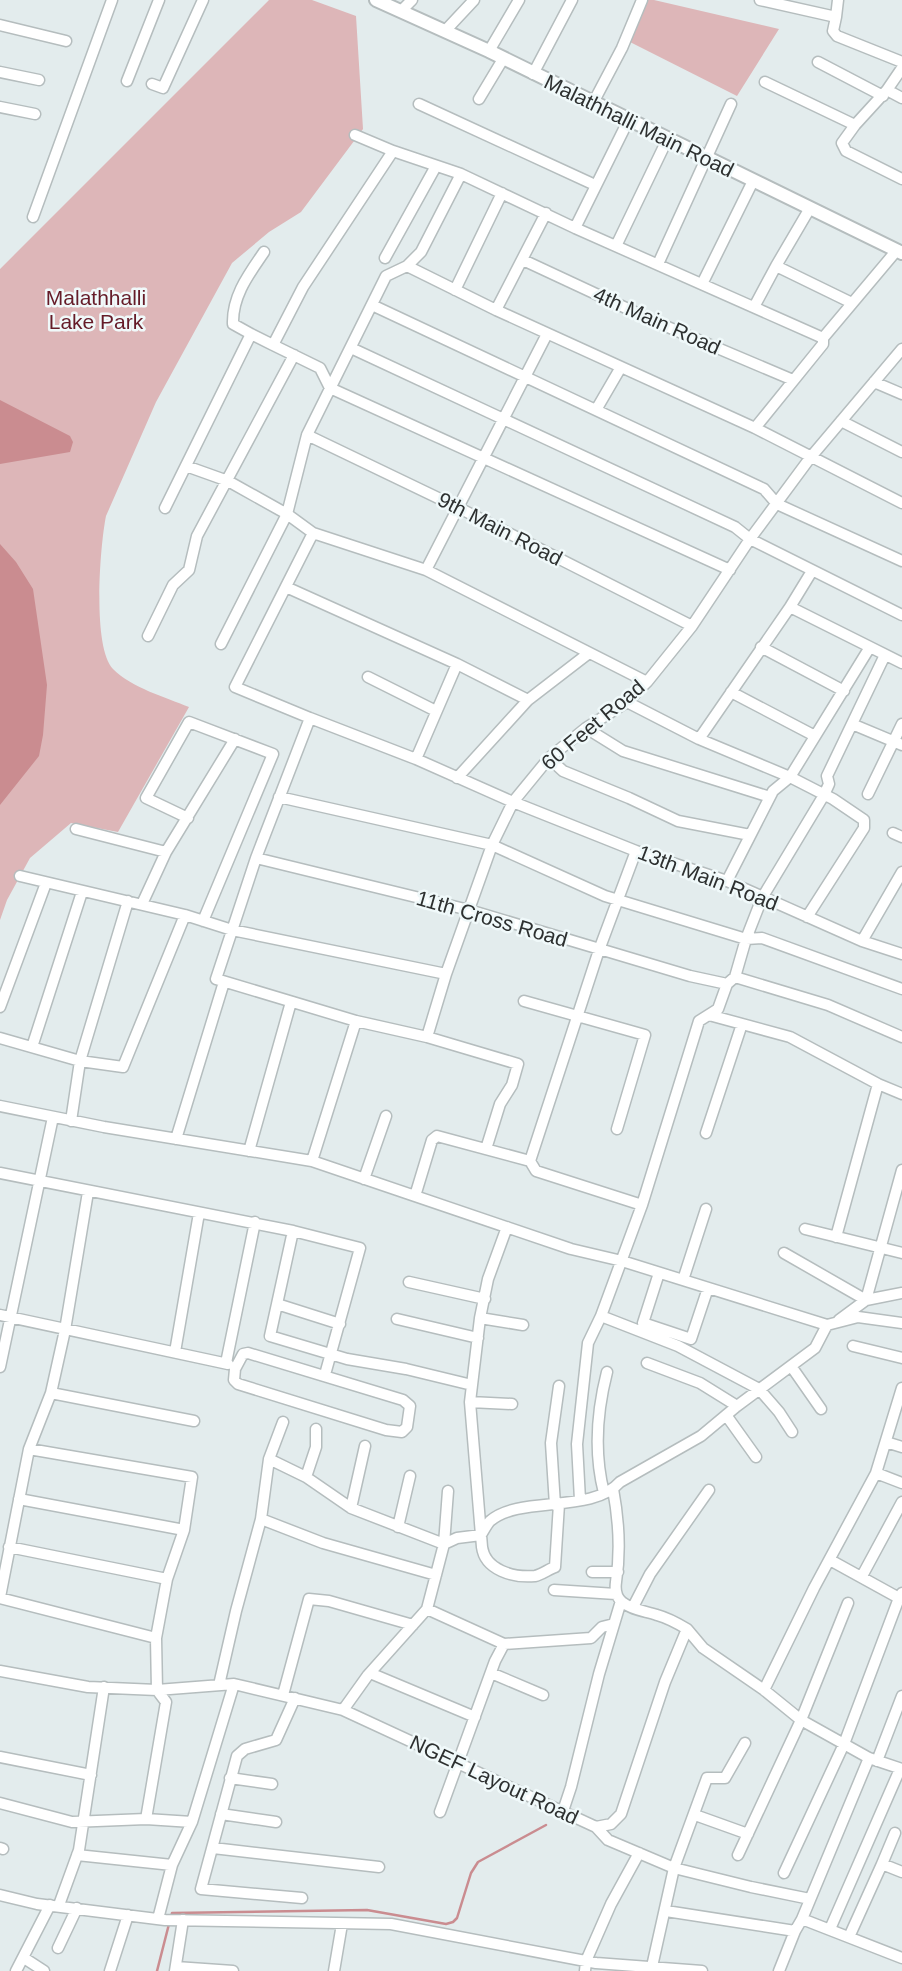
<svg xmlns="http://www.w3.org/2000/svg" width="902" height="1971" font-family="Arial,sans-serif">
  <rect width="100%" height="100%" fill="#e3eced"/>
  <path fill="#ddb6b8" d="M269,0h43l44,16 7,113 -62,83 -32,20 -37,31 -76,139 -50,114c-6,30 -14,131 7,153 19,19 52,28 76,38l-71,125 -47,-9 -41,35 -23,42 -7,20v-651z
    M647,0h7l125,29 -42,67 -109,-55z"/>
  <path fill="#ca8c90" d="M0,400l70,36 3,6 -3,10 -70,12z
    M0,544l16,18 17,27 14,96 -4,50 -4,21 -39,49z"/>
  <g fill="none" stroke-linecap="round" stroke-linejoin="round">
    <path stroke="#ca8c90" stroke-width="2.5" d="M171,1917l1,-4 195,-3 79,14 7,-2 4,-4 14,-45 7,-11 68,-37
      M157,1971l12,-47"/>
    <g stroke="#b5bdbe" stroke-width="13">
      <path id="minor" d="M760,0l76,17 2,-17
        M401,11l11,-11
        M836,17l-3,14 4,5 65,26
        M0,25l66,16
        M445,31l29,-31
        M489,51l30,-51
        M818,62l65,34
        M902,68l-15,22 15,8
        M0,72l39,8
        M533,74l39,-74
        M127,81l32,-81
        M765,82l90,43
        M152,84l11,4 40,-88
        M887,90l-32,35 -13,18 4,8 56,28
        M479,99l24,-40
        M593,103l29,-55 20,-48
        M419,104l176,81
        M0,107l35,7
        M355,135l38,16
        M461,174l-68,-23 -90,136 -30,58 47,23 10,20 400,182
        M33,217l79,-217
        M575,228l53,-107
        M616,246l51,-106
        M385,258l51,-92
        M523,260l133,62 137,58
        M658,264l73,-160
        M407,266l89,44 259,118 147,75
        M776,266l34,-58
        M702,284l51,-103
        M455,290l47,-97
        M372,305l392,184 13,15 125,57
        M754,307l22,-41 76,37
        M496,310l50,-97
        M251,334l-18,-10c-1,-28 16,-50 31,-72
        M823,338l74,-88
        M351,348l384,179 15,12 152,76
        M874,382l28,12
        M596,410l25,-43
        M841,421l61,31
        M307,435l152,73 233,118
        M186,466l42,15 59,33 26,19 113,37 221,112
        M165,508l86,-174 22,11
        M313,533l-78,154 75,31 106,41 97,43 123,49 91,30 135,60 40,13
        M426,570l121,-236
        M286,587l171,77 71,36
        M790,607l80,40
        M148,636l25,-51 16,-15 8,-34 97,-181
        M221,644l66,-130 20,-79 79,-159 21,-10 14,-14 40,-78 114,54 248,110v6l-68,84
        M761,647l83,44
        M368,677l68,34
        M731,692l84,44
        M627,702l72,37 91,38 43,22 31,21v8l-57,89
        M310,718l-54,140 -40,121 140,42
        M852,724l50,21
        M586,728l37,23 147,46
        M699,739l91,-132 22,-36
        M549,758l14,13 66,27 49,23 72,14
        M416,759l41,-95
        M457,778l71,-78 61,-47
        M868,794l34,-70
        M279,797l213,48 113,51 141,43 16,-1 140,51
        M188,818l-42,-20 43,-76 84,32 -70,167
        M76,829l90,23
        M893,833l9,4
        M256,858l213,52 221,66 37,8
        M20,876l165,39 47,15 214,44
        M727,881l46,-90 17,-14 80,-130 32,16
        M142,904l24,-52 69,-113
        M862,941l40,-69
        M735,977l93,28 74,32
        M524,1001l121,34 -28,94
        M0,1007l46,-124
        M709,1015l81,22 88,47 24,10
        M427,1037l19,-63 46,-129 21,-43 36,-44 37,-30 41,-26 20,-20 45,-56 58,-87 60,-81 92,-109
        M0,1038l80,23 43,6 62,-152
        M32,1047l50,-155
        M0,1106l104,21 208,34 259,88 51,12 205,64 31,-8 44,6
        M71,1121l9,-60 48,-160
        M706,1133l36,-109
        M176,1139l48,-157
        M249,1151l42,-149
        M312,1161l44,-140 71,16 91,27 -6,21 -12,19 -14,45
        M530,1161l69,-211 37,-99
        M0,1173l293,58 -23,105 77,23 59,10 66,16
        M364,1179l22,-63
        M415,1196l17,-56 5,-4 93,25 6,10 106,34
        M507,1227l-19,52 -8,39 -10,84 12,145c3,23 31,31 53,29 6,-1 14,-7 20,-9l4,-63
        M805,1229l97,24
        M293,1231l67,17 -34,123
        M836,1237l42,-153
        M784,1253l82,47 36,-130
        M659,1273l-16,50 48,16 17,-51
        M683,1280l23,-71
        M409,1282l76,17
        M277,1304l63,20
        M0,1315l228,49
        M601,1316l77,30 81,43 20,23 13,20
        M480,1318l43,7
        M397,1319l81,19
        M839,1320l27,-20 36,-7
        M853,1346l49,12
        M175,1352l24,-139
        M248,1353l155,47 7,6 -3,21 -5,5 -16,-2 -148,-46 -4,-4 1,-11 8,-15z
        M226,1363l29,-141
        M647,1363l53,20 37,23
        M791,1366l30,43
        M0,1367l53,-250
        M51,1393l143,28
        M470,1402l42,2
        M726,1415l30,42
        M886,1442l16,5
        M29,1449l163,28 -8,53 -17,49 -11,59 1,52 9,12 -20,117
        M269,1459l37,18 45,31 93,36 4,-53
        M876,1473l26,10
        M306,1477l10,-30v-18
        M613,1489c6,32 8,61 3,93 -1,7 0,15 6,20 10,8 23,9 35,13 11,3 20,8 30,14
        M604,1493c-10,-39 -7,-82 3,-121
        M19,1499l165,31
        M580,1500l-3,-56 11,-101 13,-27 41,-111 57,-184 19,-12 9,-25 8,-7 11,-38 16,-41 62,-103 5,-11 -2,-8 58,-121
        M555,1505l-4,-62 8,-57
        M351,1508l14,-62
        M261,1519l62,24 113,32
        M398,1527l12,-51
        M9,1547l158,32
        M830,1560l69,38 3,-5
        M592,1572h26
        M862,1576l40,-74
        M554,1590l62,4
        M0,1597l29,-148 22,-56 14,-63 23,-138
        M0,1598l156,40
        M633,1607l17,-33 59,-84
        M427,1609l77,35 -9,17 -55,151
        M504,1644l87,-6 11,-11 12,-3
        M0,1671l88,16 69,3 77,-6 109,26 253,117 15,-3 10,-10 44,-132 22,-53 16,19 61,42 37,30 68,38 33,11
        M370,1673l105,44
        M491,1673l52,22
        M219,1685l17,-74 25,-92 8,-60 14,-37
        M764,1690l50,-102 62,-115 26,-85
        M283,1695l26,-96 20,2 84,24
        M295,1698l-19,42 -31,9 -8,7 -36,133 101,9
        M343,1710l25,-35 59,-66 17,-65 13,-6 24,-3c3,-5 6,-11 9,-14 30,-26 102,-7 130,-39l81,-46 36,-30 78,-58 12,-23
        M745,1743l-20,35h-18l-33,90 77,19 59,12
        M0,1757l91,18
        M877,1761l25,-65
        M230,1778l42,6
        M0,1803l72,19 74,-3 46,3
        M563,1811l8,-24 28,-113 22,-73
        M221,1814l55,8
        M695,1815l53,19
        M596,1827l12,13 66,28 -23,103
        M0,1848l3,1
        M213,1848l166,19
        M77,1855l95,10
        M738,1855l63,-135 47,-117
        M882,1864l13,-31
        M784,1873l60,-129 55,-146
        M0,1895l37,9 128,16 226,4 205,39 106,8
        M59,1905l20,-55 25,-163
        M666,1911l129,20 7,-12 100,39
        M158,1919l14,-54 20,-43 42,-138
        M802,1919l67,-161
        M830,1929l70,-160
        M849,1937l33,-73 20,8
        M58,1948l19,-40
        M24,1958l20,13
        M176,1967l57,4
        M16,1971l34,-66
        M110,1971l18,-56
        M175,1971l8,-51
        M334,1971l8,-47
        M585,1971l1,-10 25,-57 28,-51
        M779,1971l16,-40"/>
    </g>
    <g stroke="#b5bdbe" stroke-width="16">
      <path id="major" d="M376,0l113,51 413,202"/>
    </g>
    <use href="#minor" stroke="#fff" stroke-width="10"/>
    <use href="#major" stroke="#fff" stroke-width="12"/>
  </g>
  <g text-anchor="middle" stroke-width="5" stroke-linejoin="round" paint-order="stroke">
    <g font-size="21" fill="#2d3030" stroke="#f0f9fa">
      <text transform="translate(639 126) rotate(26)" y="7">Malathhalli Main Road</text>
      <text transform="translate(657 321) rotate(24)" y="7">4th Main Road</text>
      <text transform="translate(500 529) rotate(27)" y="7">9th Main Road</text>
      <text transform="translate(593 725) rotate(-40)" y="7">60 Feet Road</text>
      <text transform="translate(708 878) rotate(21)" y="7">13th Main Road</text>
      <text transform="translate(492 919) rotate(16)" y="7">11th Cross Road</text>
      <text transform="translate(494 1780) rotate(25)" y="7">NGEF Layout Road</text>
    </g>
    <g font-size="21" fill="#651b28" stroke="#f0f9fa">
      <text x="96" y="305">Malathhalli<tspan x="96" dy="24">Lake Park</tspan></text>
    </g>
  </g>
</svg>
